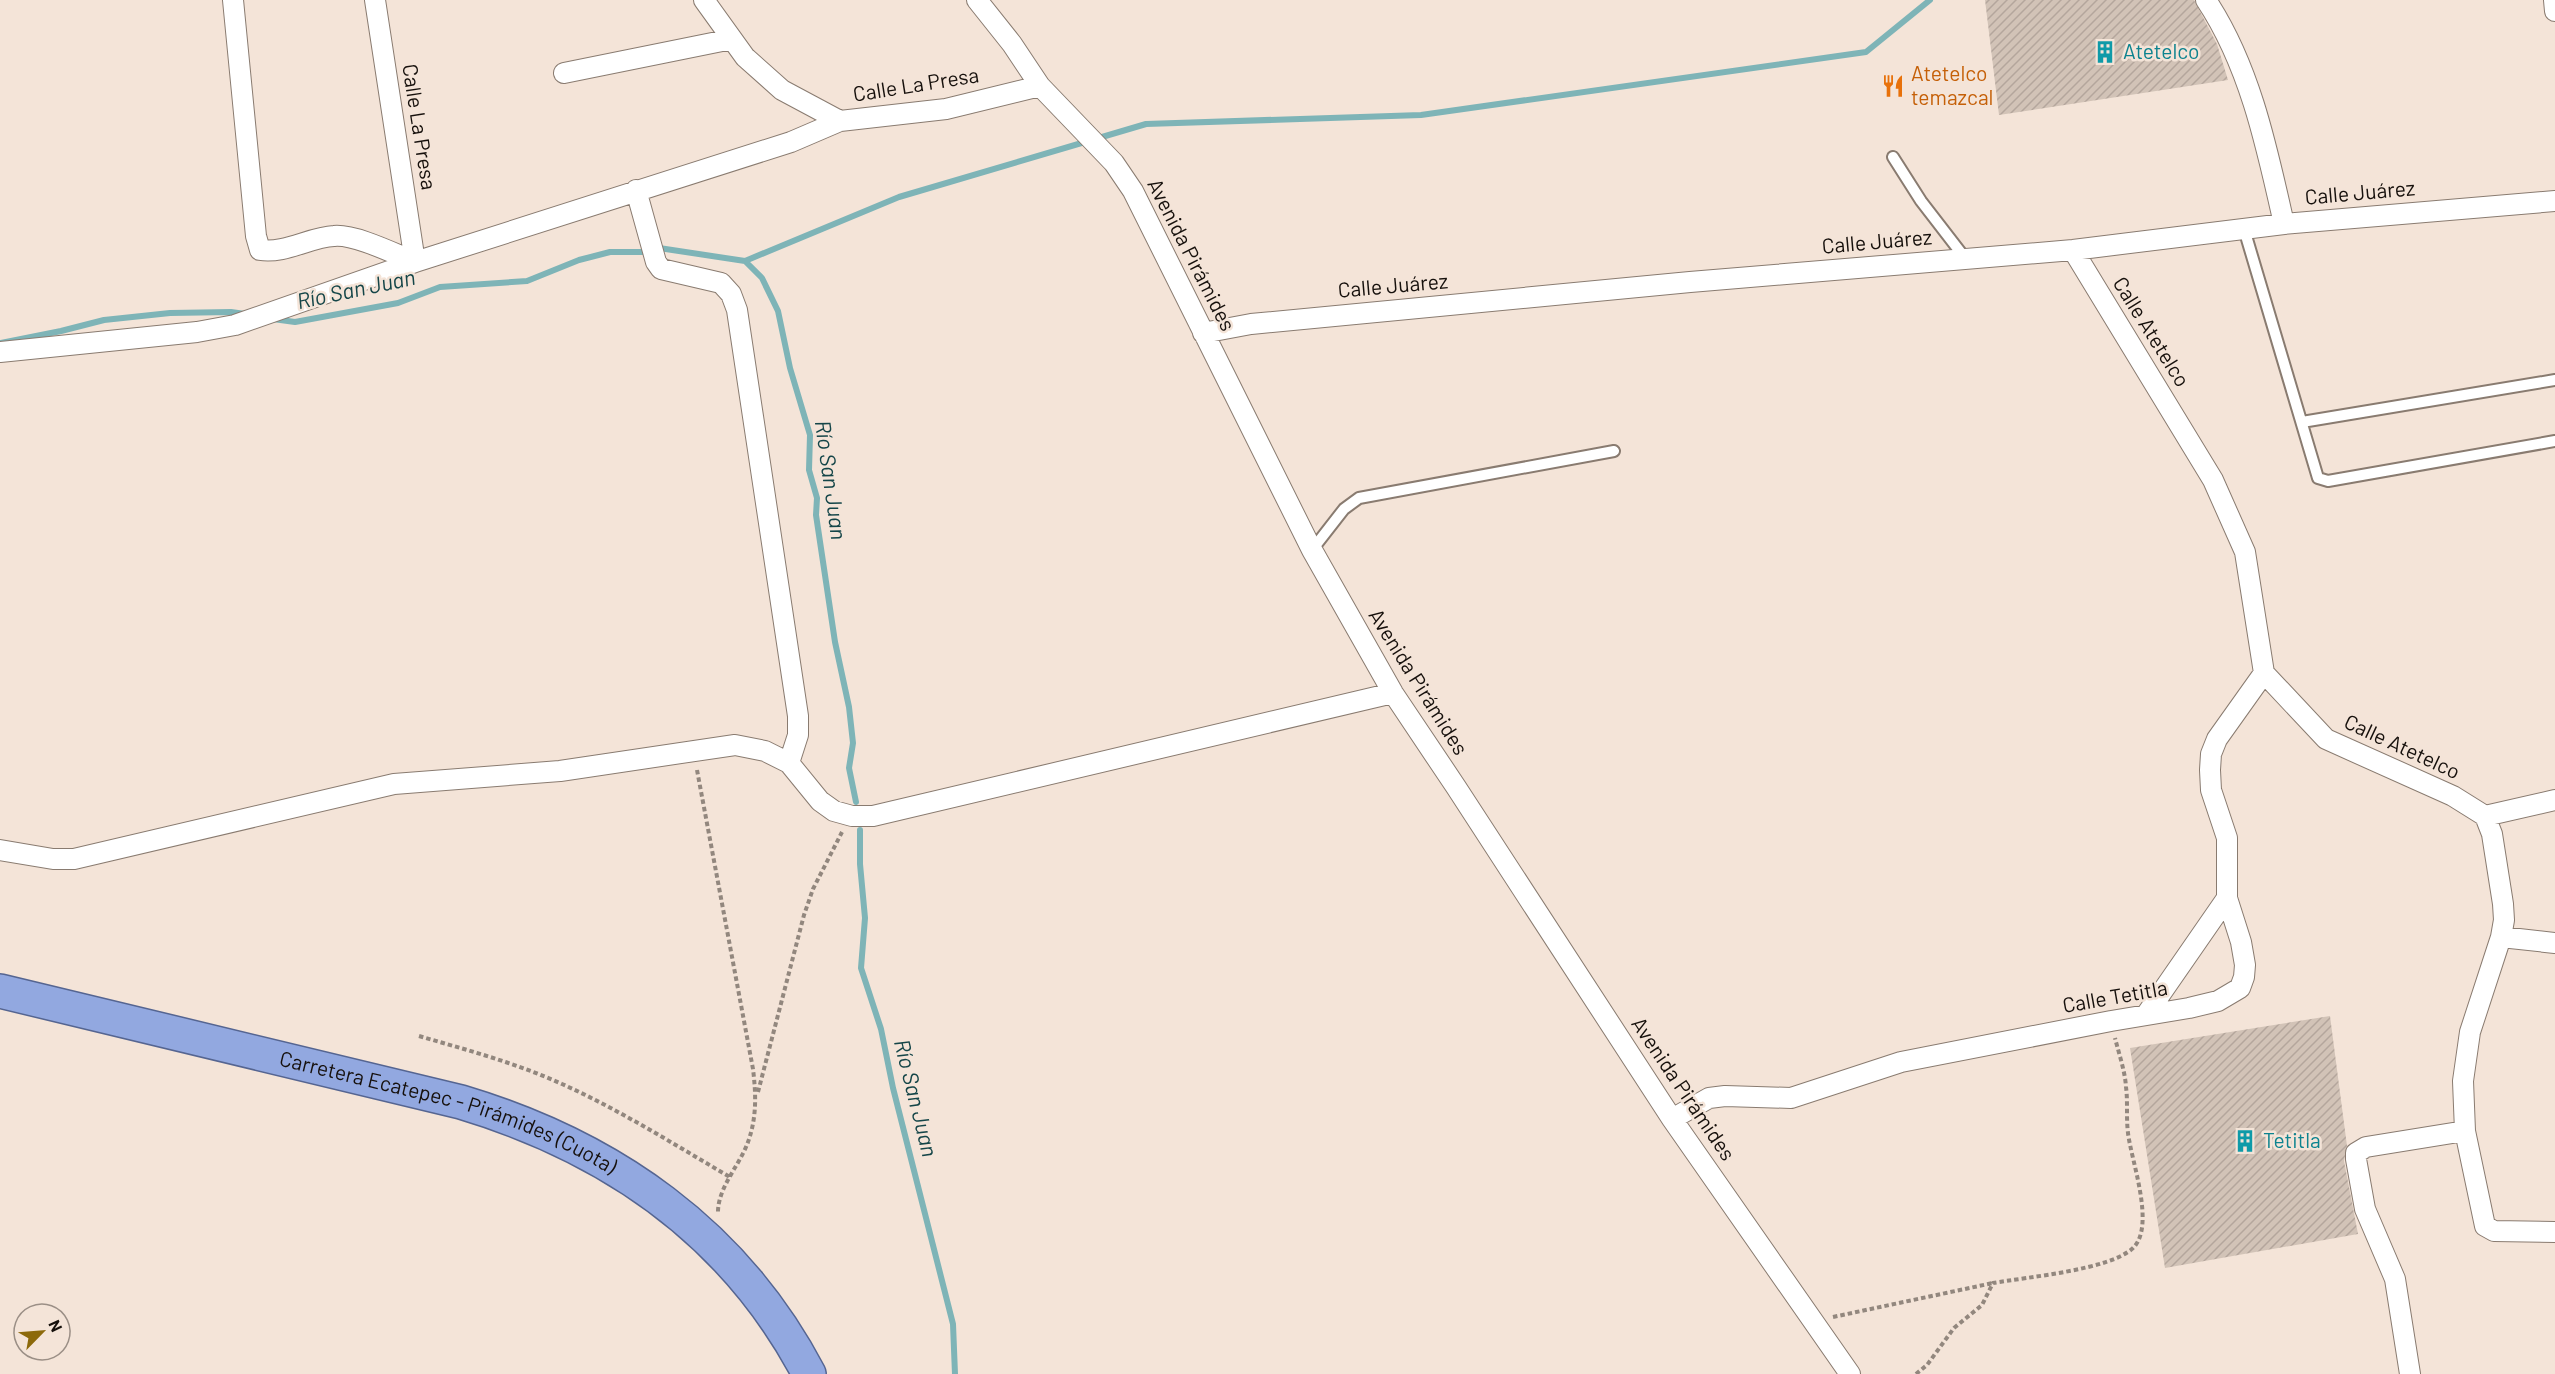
<svg xmlns="http://www.w3.org/2000/svg" width="2555" height="1374" font-family="Barlow,sans-serif">
  <defs>
    <pattern id="building-hatch" width="6" height="6" patternUnits="userSpaceOnUse" patternTransform="scale(1.5)"><rect width="6" height="6" fill="#d2c3b7"/><path d="M-1 1l2-2M0 6l6-6M5 7l2-2" fill="none" stroke="#b4a69c"/></pattern>
  </defs>
  <rect width="100%" height="100%" fill="#f4e4d8"/>
  <g fill="none" stroke-linecap="round" stroke-linejoin="round">
    <path stroke="#7eb4b7" stroke-width="6" d="M659,248l86,13 17,17 16,33 12,57 20,67 -1,35 8,28 -1,17 19,127 14,65 4,36 -4,25 7,34
      M745,261l154,-64 247,-73 275,-9 445,-63 64,-52
      M273,319l22,3 103,-19 42,-16 87,-6 52,-21 31,-8h36
      M1,343l60,-12 43,-11 66,-7 61,-1 14,2
      M860,830v34l5,54 -4,50 20,61 12,59 60,236 2,50"/>
  </g>
  <path fill="url(#building-hatch)" d="M1985,0h209l23,44 11,36 -229,35z
    M2330,1016l17,130 -3,15 14,73 -193,34 -35,-220z"/>
  <g fill="none" stroke-linecap="round" stroke-linejoin="round">
    <g stroke="#897b70" stroke-width="14">
      <path id="service" d="M1893,157l28,44 44,57
        M2244,229l74,249 10,3 227,-40
        M2302,422l253,-42
        M1312,550l32,-41 15,-11 255,-47"/>
    </g>
    <g stroke="#897b70" stroke-width="22">
      <path id="minor" d="M233,0l23,236 4,14c25,4 50,-13 74,-14 21,-2 61,18 81,26
        M375,0l40,262
        M704,0l41,57 37,33 58,31 106,-12 94,-23
        M977,0l35,44 28,42 74,77 19,28 179,359 81,143 63,94 216,332 178,255
        M2206,0c44,66 61,148 78,224
        M2554,0l1,11
        M564,73l168,-34
        M636,190l20,72 5,7 60,14 10,11 6,16 61,406v19l-9,28
        M2073,250l140,230 32,72 19,121 62,66 127,57 32,20 7,18 11,70 1,16 -3,17 -31,95 -7,49 2,50 20,95 9,5 61,1
        M1203,333l48,-9 439,-42 383,-32 211,-26 271,-23
        M0,352l197,-20 38,-7 180,-63 376,-120 49,-21
        M2485,816l70,-16
        M0,850l53,9h21l320,-75 166,-13 175,-26 30,6 24,12 31,38 14,10 18,5h21l520,-123
        M2501,937l54,6
        M2146,1015l81,-117
        M1672,1119l37,-21 16,-2 66,2 110,-36 210,-41 78,-13 29,-7 22,-13 4,-11 1,-12 -4,-23 -14,-44v-60l-16,-48 -1,-20 1,-16 6,-15 47,-66
        M2410,1374l-15,-95 -30,-70 -9,-50v-6l10,-6 99,-16"/>
    </g>
    <g stroke="#556591" stroke-width="36">
      <g id="trunk">
        <path id="s1" d="M0,991l461,111c150,45 274,131 348,272"/>
      </g>
    </g>
    <path stroke="#92877e" stroke-width="4" stroke-dasharray="4.5 3" stroke-linecap="butt" d="M697,770l56,299c3,25 4,48 -5,73 -8,23 -31,46 -30,72
      M419,1036c48,14 97,27 143,48 58,26 113,61 168,93
      M758,1092l46,-177 9,-26 29,-57
      M1833,1317l160,-34
      M1916,1374l11,-9 27,-37 28,-23 11,-22c34,-6 117,-13 140,-35 23,-22 -2,-88 -5,-115 -2,-16 0,-31 -2,-46 -1,-16 -7,-33 -11,-49"/>
    <use href="#service" stroke="#fff" stroke-width="10"/>
    <use href="#minor" stroke="#fff" stroke-width="20"/>
    <use href="#trunk" stroke="#92a8e0" stroke-width="33"/>
  </g>
  <defs>
    <g id="building-bare" transform="scale(1.8)"><path d="M-4-6H4V6H1V3H-1V6H-4ZM-2.5-4.3h1.7v1.8h-1.7ZM.8-4.3h1.7v1.8H.8ZM-2.5-1h1.7V.8h-1.7ZM.8-1h1.7V.8H.8Z" fill="#0f9aa8" stroke="#f4e4d8" stroke-width="2.5" paint-order="stroke"/></g>
    <g id="restaurant-bare" transform="scale(1.8)"><path d="M-5-6h1v4h1v-4h1v4h1v-4h1v5L-1.5 .5V6h-2V.5L-5-1ZM5-6V6H3V1.5H1.5Q1.5-4 5-6Z" fill="#e8710a" stroke="#f4e4d8" stroke-width="2.5" paint-order="stroke"/></g>
  </defs>
  <g fill-rule="evenodd">
    <use href="#building-bare" x="2105" y="52"/>
    <use href="#restaurant-bare" x="1893" y="86"/>
    <use href="#building-bare" x="2245" y="1141"/>
  </g>
  <g text-anchor="middle" stroke-width="5" stroke-linejoin="round" paint-order="stroke">
    <g font-size="21" fill="#0d838f" stroke="#f4e4d8" text-anchor="start">
      <text x="2123" y="59">Atetelco</text>
      <text x="2263" y="1148">Tetitla</text>
    </g>
    <g font-size="21" fill="#c56008" stroke="#f4e4d8" text-anchor="start">
      <text x="1911" y="81">Atetelco<tspan x="1911" dy="24">temazcal</tspan></text>
    </g>
    <g font-size="21" fill="#16100c" stroke="#f4e4d8">
      <text transform="translate(916 85) rotate(-9)" y="7">Calle La Presa</text>
      <text transform="translate(419 127) rotate(81)" y="7">Calle La Presa</text>
      <text transform="translate(2360 193) rotate(-5)" y="7">Calle Juárez</text>
      <text transform="translate(1877 242) rotate(-5)" y="7">Calle Juárez</text>
      <text transform="translate(1191 255) rotate(63)" y="7">Avenida Pirámides</text>
      <text transform="translate(1393 286) rotate(-5)" y="7">Calle Juárez</text>
      <text transform="translate(2151 332) rotate(58)" y="7">Calle Atetelco</text>
      <text transform="translate(1418 682) rotate(58)" y="7">Avenida Pirámides</text>
      <text transform="translate(2402 747) rotate(25)" y="7">Calle Atetelco</text>
      <text transform="translate(2115 997) rotate(-10)" y="7">Calle Tetitla</text>
      <text transform="translate(1683 1089) rotate(56)" y="7">Avenida Pirámides</text>
      <text dy="7" stroke="none"><textPath href="#s1" startOffset="465">Carretera Ecatepec - Pirámides (Cuota)</textPath></text>
    </g>
    <g font-size="22" font-style="italic" fill="#144548" stroke="#f4e4d8">
      <text transform="translate(356 289) rotate(-12)" y="8">Río San Juan</text>
      <text transform="translate(831 480) rotate(82)" y="8">Río San Juan</text>
      <text transform="translate(916 1098) rotate(76)" y="8">Río San Juan</text>
    </g>
  </g>
  <g transform="translate(42 1332) rotate(65)"><circle r="28" fill="#f4e4d8" stroke="#9b8f86" stroke-width="1.5"/>
  <path d="M0-4.5L10 22L0 15L-10 22Z" fill="#8c690b"/>
  <text y="-9" font-size="16" font-weight="bold" text-anchor="middle" fill="#16100c">N</text>
  </g>
</svg>
